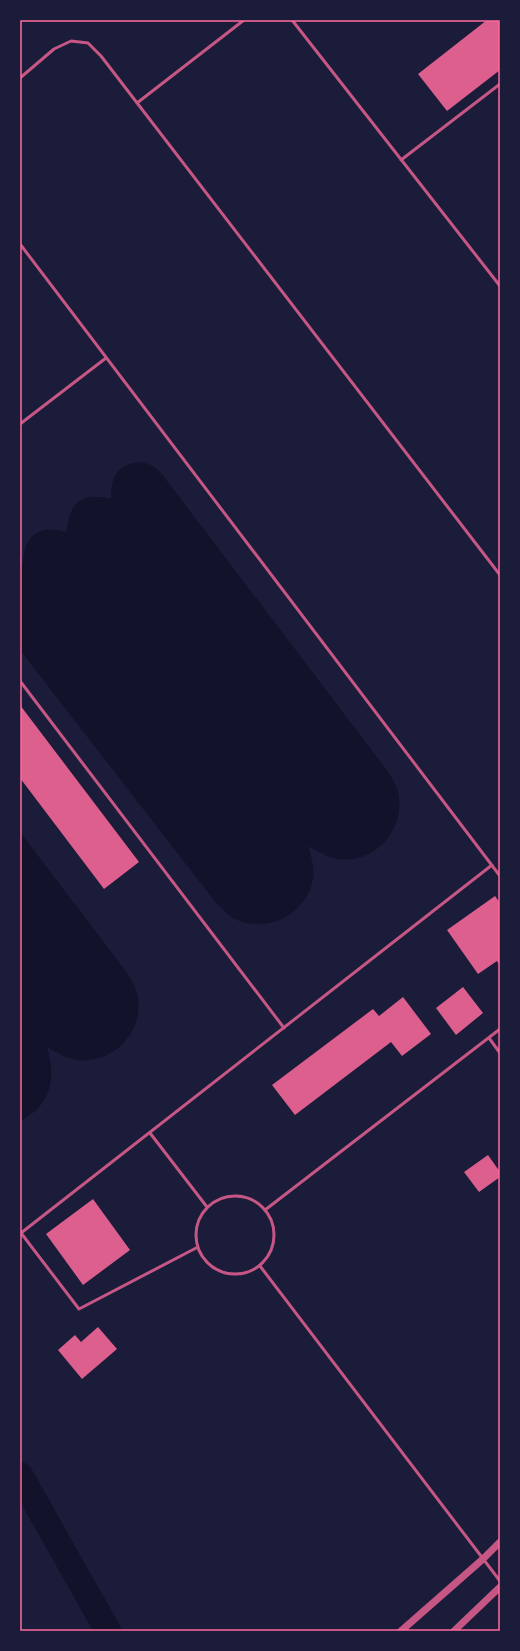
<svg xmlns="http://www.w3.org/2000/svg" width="520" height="1651" font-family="'Nunito Sans',sans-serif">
  <rect width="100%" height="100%" fill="#1b1b3a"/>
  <path fill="#12122b" d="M142,462l11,4 8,7 228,300c3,6 8,13 9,19 8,36 -22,72 -59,67 -11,-1 -21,-8 -31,-13 3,10 7,22 5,33 -7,36 -47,56 -80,39 -6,-4 -11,-10 -16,-14l-197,-254v-87l3,1c1,-29 16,-40 44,-32 2,-30 15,-40 44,-33 0,-24 6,-35 31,-37z
    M20,832l108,142c3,6 8,13 9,19 9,36 -22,71 -59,67 -11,-1 -22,-8 -31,-13 9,31 5,58 -27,74z"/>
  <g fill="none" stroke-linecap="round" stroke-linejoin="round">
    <path stroke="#12122b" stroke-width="26" d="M20,1475l88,156"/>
  </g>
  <path fill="#dd5f8e" d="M487,20h13v50l-53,41 -29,-37z
    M20,705l119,157 -35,27 -84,-111z
    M495,896l5,7v63l-3,-5 -19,13 -31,-44z
    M463,987l20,26 -27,22 -20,-27z
    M403,997l28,37 -29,22 -11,-14 -96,73 -23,-30 101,-76 6,7z
    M488,1155l12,17v5l-21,15 -15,-20z
    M93,1199l37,51 -47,35 -37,-51z
    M98,1327l19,22 -35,30 -24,-29 17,-15 6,7z"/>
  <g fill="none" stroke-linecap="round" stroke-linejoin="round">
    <path stroke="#c65784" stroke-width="3" d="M292,20l208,266
      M20,78l34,-29 17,-8 17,2 13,13 399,519
      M137,103l107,-83
      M401,160l99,-76
      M20,244l480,632
      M20,424l86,-66
      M20,681l264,347
      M489,1038l11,15
      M150,1133l57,74
      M196 1235a39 39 0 1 1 78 0a39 39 0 1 1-78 0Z
      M265,1210l235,-181
      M21,1233l471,-368
      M21,1233l58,76 119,-62
      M260,1266l240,315"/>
    <path stroke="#c65784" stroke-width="7" d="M401,1631l82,-72 17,-17
      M454,1631l46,-44"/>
  </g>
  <rect width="520" height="1651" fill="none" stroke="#1b1b3a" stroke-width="42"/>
  <rect x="21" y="21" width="478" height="1609" fill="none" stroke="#ff6b9d" stroke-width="1.5"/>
</svg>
